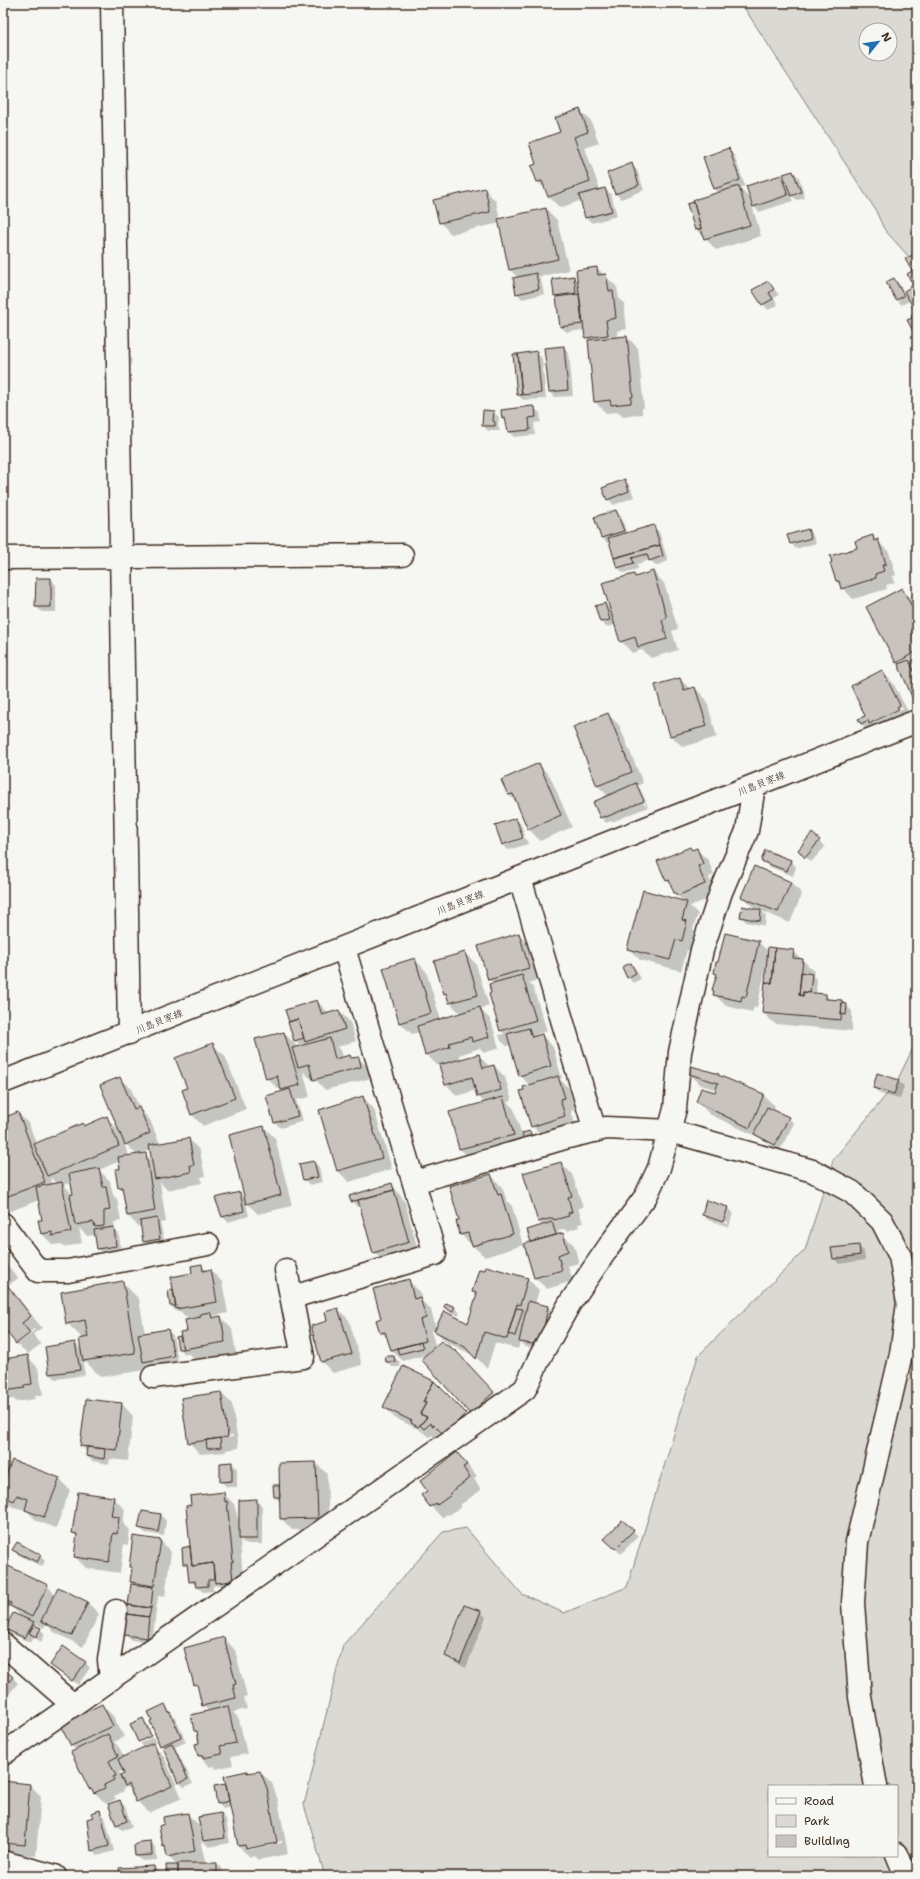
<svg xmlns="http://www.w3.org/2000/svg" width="920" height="1879" font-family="'Shantell Sans','Klee One',sans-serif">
  <rect width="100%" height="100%" fill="#f6f6f2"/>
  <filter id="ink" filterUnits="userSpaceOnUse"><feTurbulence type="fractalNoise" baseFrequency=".025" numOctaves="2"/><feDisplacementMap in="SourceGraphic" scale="8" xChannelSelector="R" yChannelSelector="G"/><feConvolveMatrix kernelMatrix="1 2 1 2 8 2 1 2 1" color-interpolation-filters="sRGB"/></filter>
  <g filter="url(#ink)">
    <path fill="#dad9d3" stroke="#8a8278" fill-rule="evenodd" d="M741,3h176v263l-33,-37 -9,-20zM866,30h24v24h-24z
      M917,1040v836h-592l-21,-71 39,-160 100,-113 23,-4 56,66 42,19 63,-26 71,-231 107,-106 28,-90 63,-77zM769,1786h128v70h-128z"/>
    <path fill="#0003" fill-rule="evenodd" d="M580,110l11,11 8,22 -14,5 15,42 5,-1 6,5 6,22 -25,7 -6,-5 -4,-18 -22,8 -11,-11 -3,-7 -8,-8 -6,-15 5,-2z
      M729,150l5,5 11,31 -6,2 12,11 30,-23 6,6 6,-10 6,5 6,21 -8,2 -7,-6 3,7 -34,11 -7,-7 9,31 -45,14 -11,-12 -1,-3h-2l-6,-5 -8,-25 31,-12 -4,-4z
      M631,164l6,6 7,20 -23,9 -6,-6z
      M484,189l12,12 4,18 46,-10 11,11 12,50 -31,7 3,3 3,14 -22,5 -5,-6 1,-15 -8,-8 -10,-47 -49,11 -11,-12z
      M914,255l3,2v54l-12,-20 11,-6 -5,-4z
      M597,268l20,19 2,12 5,4 3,26 -10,2 1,7 9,-1 11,11 6,60h-2v6l-19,2 -4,-4 -13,1 -11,-11 -6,-62 -3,-3 -1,-7 -18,2 -6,-5 -4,-29 -2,-2 19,-19 4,5z
      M894,279l5,5 10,17 -7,4 -5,-5 -10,-18z
      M768,282l11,13 -5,3 4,7 -10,5 -14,-19z
      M564,347l5,6 4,43 -18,1 -5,-5 -4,-43z
      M536,352l6,6 4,41 -23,1 -5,-5z
      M534,408l6,5 1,9 -7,1 1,12 -21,2 -5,-5 -2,-10 -4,-4z
      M493,412l6,5 -1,9 2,5h-12l-5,-6z
      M624,480l6,6 4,11 -20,8 -6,-6z
      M616,511l5,5 6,18 26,-8 6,6 9,29 -12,5 -6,-6 -13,4 1,5 -15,4 -5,-5 -7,-26 -4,1 -5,-5 -7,-20z
      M808,530l5,6 3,7 -20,6 -5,-6z
      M872,536l17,16 7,23 -3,1 2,7 -9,2 1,4 -34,10 -17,-18 -2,-18 24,-14z
      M653,572l11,11 14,46 -6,2 6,19 -27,8 -9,-8 -10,3 -11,-12 -5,-16 -10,2 -5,-5 -5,-15 9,-3 7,7 21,-36 3,2z
      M51,579l5,6v27h-14l-6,-5z
      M902,589l11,12 4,7v60l-2,1 2,4v32l-21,-43z
      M882,671l11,12 18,34 -38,18 -12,-11 6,-8zM903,706v2l-30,15v-2z
      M680,679l10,10 5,-1 11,11 11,38 -34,10 -12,-11z
      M608,714l11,11 24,58 -6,3 4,4 7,17 -36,15 -1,-1 -5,2 -5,-6 7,-21 -10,-10 -24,-58zM638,790h2l6,15 -1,1z
      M539,765l11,11 22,51 -32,14 -11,-12 -11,-25 -9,-9z
      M516,819l5,5 4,12 -20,7v2l21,-7 2,6 -20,6 -5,-5z
      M812,835l13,12 -14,15 -12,-12z
      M696,849l12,11 6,15 -5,2 7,19 -26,10 8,8 -5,15 5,5 -5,18 -6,-2 -6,21 -41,-11 -12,-12 56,-46 -9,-9 -3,-7 -5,-6 25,-29z
      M766,851l25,10 5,6 -3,9 -25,-10 -6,-5z
      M791,882l11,12 -12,29 -28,-12 4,5 -1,10 -19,-4 -5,-5 15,-7 -13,-13z
      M519,934l11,12 10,33 -11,4 4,4 14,44 -12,4 2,2 5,-2 11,12 9,31 -3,1 10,9 6,21 -4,2 5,16 -32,10 -12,-11 -6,-36 4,-4 -10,-11 -9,-30 -4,1 -6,-5 -2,-6 5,-1 -3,-4 -8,-36 1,-10 -5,-4 -10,-33z
      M758,942l11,10 24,-1 21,20 -1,5 4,4 -1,14 10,1 5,6h11l10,10v20l-77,-7 -12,-11 4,-40 -2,-1 -8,35h-3l-2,5 -26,-6 -12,-12 3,-19 -2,-3z
      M465,953l11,11 13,42 -9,3 11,11 8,28 -15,5 -4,-5 -21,7 3,5 16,-5 12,12 4,-1 11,11 7,24 -5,1 7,7 11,37 -53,14 -12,-11 -10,-36 35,-10 -7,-7 -2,-6 -19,6 -11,-12 -6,-19h-3l-11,-11 -7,-22 -7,2 -12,-11 -16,-54 31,-9 11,11 15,49 20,-6 -11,-11 -1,-6 -4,-4z
      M630,964l6,5 5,10 -8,4 -5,-6z
      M317,1001l12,13 10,-3 11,11 6,19 -19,6 4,3 2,8 7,-2 3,3 5,-1 12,11 2,9 -47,12 -12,-13 -3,1 -7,-7 7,26 -14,3 7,21 -22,7 -6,-5 9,-31 -2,-4 -4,1 -11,-11 17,-45 11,11 2,4 4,-1 -6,-7z
      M213,1045l12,11 21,53 -43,17 -11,-11 -9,-25 5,-2z
      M690,1074l28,1 3,2 42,18 12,11 -2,5 15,7 6,5 -14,27 -22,-13 -49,-23 -11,-12 18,-9 1,-3 -16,-5z
      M120,1078l11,11 9,20 10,11 10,24 29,-5 11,12 5,25 -4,1 1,6 -35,7 -7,-8 6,40 -6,1 5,21 -16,3 -5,-6 -3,-15 -2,1 -12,-12 -3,-23 -5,-5 1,-26 -21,9 11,11 3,14 4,4 4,22 -7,1 1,8 4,4 2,18 -18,2 -5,-5 -2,-14 -9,1 -8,-8 3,15 -17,4 -4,-3 -8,1 -11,-11 -3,-13h4l-4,-21 -28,11 -8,-8v-78l15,-12 11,11 7,19 46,-19 3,3 21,-9 15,14zM123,1141l14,14 -8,1zM151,1149l2,13 -8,-8h-5zM50,1177l7,7 -4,1zM72,1182l2,14 -10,-11z
      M898,1081l6,5 -4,13 -20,-5 -6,-6z
      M363,1097l11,12 18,60 -43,13 -11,-11 -17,-61z
      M264,1127l11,11 17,68 -34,8 -12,-12 3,14 -21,6 -5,-5 -6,-18 22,-6 7,7z
      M313,1162l6,5 3,15 -12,3 -6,-5z
      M561,1163l11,11 11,33 -5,1 5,15 -5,1 1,3 -12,4 -3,-2 -6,2 1,4 3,-1 12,11 5,18 -11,3 5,15 -26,8 -12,-11 -10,-33 7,-2 -4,-12 15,-5 -4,-4 -15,-48z
      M491,1175l11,12 5,14 5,5 11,39 -38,12 -24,-22 -1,-15z
      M392,1184l13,18 14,52 -34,10 -11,-12 -13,-46 -4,1 -5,-6z
      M727,1208l6,5 -4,14 -21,-7 -5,-6zM708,1216l20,6v2l-20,-6z
      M858,1246l6,5 1,9 -26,4 -5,-6z
      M3,1260l15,18 -11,9 12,12 23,29 -9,6 8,10 -13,10 -11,-10 18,-14 -1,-1 -17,13 -14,-17z
      M202,1266l5,5 4,-1 11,12 6,31 -15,3 2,2 6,-1 11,12 4,24 -41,7 -6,-6h-4l-6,-5 1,-12 2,2 6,-7 1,-12 -9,-9 -3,1 -6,-6 -2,-15 5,-1z
      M528,1279l11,11 -4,14 13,3 6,5 -15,37 -14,-2 -5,-5 -2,7 -23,-6 -8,26 -12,-13 -29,-14 -11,-12 -4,1 5,17 31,16 37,40 -22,20 -11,-11 -42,-59 -26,7 -12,-11 -2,-10 -8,-7 1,-14 26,-39 12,12 2,9 9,9 5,18 33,-3 8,-30 -4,-3z
      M123,1283l16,16 6,35 22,-4 6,5 5,26 -28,6 1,2 -50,8 -19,-19 3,17 -29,4 -6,-5 25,-31 7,8 1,-12 -16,-16z
      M445,1307h9l6,6 -2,3z
      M338,1309l11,11 13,45 -29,8 -11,-11 6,-40z
      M27,1356l11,12 5,27 -8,1v3l-19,3 -2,-3 -9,1 4,4 -6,16v-60z
      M394,1357l6,5v5h-8l-5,-5z
      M433,1381l44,44 -41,15 -4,-5 -2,2 -12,-8 -23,-11 -11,-11z
      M221,1393l11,11 7,44 -13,2v2l-26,2 -11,-12zM233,1435v2l-13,2 -2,-2z
      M87,1400l35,4 11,12 -5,45 -18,-2 -1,5 -17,-3 -5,-5v-4l-6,-6z
      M457,1453l20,23 -3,3 7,11 -21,15 1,2 -12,8 -2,-1 -5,4 -11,-12 -3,-15z
      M232,1463l5,6v18h-10l-6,-6z
      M316,1463l11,11 2,55 -37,1 -11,-12v-15l-6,-6 -1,-11 6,-1z
      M59,1479l11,11 -14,38 -19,-7 -11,-11v1l-15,-5 -8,-9v-11z
      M223,1493l11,11 4,15 18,-19 6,6v38h-17l-5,-5 4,53 -17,1 -8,-8 -6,1v5l-10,1 -13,-11 -2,-13 -4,-4 6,-17z
      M113,1498l12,11 -2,14 7,7 -2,15 -4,-1 -4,29 -34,-5 -11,-11 2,-20 -4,-4z
      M142,1512l19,3 5,6 -2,15 -19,-3 -6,-6z
      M633,1531l5,5 -17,18 -10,-9z
      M160,1540l11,12 -6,45 -7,-1 -6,47 -21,-3 -6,-5 10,-49 -4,-4 2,-12 -3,-3z
      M14,1550l26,6 5,5 -3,6 -23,-12z
      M4,1565l43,21 9,9 3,-6 29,14 11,11 -16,33 -29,-15 -8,-8 -2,4 -10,-5 11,11 -4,8 -7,-5 -3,6 -19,-9 -6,-5 17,-11 -9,-9 -11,-6z
      M480,1612l6,5 -20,51 -14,-7 -6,-5z
      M224,1638l11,12 12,46 -3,1 3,12 -14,3 6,7 8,35 -16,3 2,8 -17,4 -3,-3 -3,1 -11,-11 2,-13 -3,-9 -3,-3 14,-20 -6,-5 -4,-18 -4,-4z
      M85,1662l5,6 -12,17 -27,-20z
      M3,1677h9l6,6 -13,16 -2,-1z
      M102,1705l11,11 11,21 -10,5 5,5 5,10 21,-9 -6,-6 4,-22 5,5 4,10 -12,5v3l13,-6 3,5 -4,2 12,12 18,42 -33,15 -12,-12 -3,-8 -7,-6 -4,2 1,2 -10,5 2,3 -10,5 -16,-16 -13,-37 -5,-5zM124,1770l1,4 -4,2 -2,-4z
      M165,1705l11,14 10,23 -11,5 18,37 -9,3 -5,-5 -14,-33 -4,-4z
      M247,1772l2,2 11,-2 12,11 6,17 10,54 -30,6 -4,-4 -4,1 -12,-11 -7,-39 -8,2 -5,-6 9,-19zM282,1841v2l-34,7 -1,-2z
      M3,1782l27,3 11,11 -5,60 -31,-3 -2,-2z
      M120,1801l5,5 7,21 -10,3 -5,-5z
      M100,1812l5,5 9,34 -16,5 -6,-6 2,-33z
      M187,1814l12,11 2,13 20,-24 5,5 4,24 -21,4 -8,-8 5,23 -5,1 16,1 11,12h-60l10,-10 -10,-10 -1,-7 -3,-3z
      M151,1842l5,6 1,12 -15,1 -6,-5z
      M154,1867l9,9h-42z"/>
    <path fill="#c8c3be" stroke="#3b2a1e" d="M580,109l8,23 -14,5 16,45 -42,15 -6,-16 -5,1 -6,-16 5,-2 -7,-21 31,-11 -5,-14z
      M729,148l11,32 -26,9 -11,-32z
      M632,163l7,22 -24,9 -8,-21z
      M793,171l8,21 -10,4 -8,-22z
      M781,175l7,20 -35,12 -7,-21z
      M739,186l11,39 -46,14 -11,-39z
      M485,188l5,24 -51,11 -6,-23z
      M605,188l7,23 -27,7 -6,-23z
      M694,202l7,27 -6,1 -8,-26z
      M546,208l12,51 -49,11 -11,-51z
      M915,254l2,4v19l-6,4 -4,-7 5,-3 -7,-12z
      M597,267l1,8 8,-1 3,17h4l3,27 -10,2 2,15 -23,3 -9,-68z
      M536,273l3,16 -23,5 -3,-16z
      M574,276l2,17 -22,3 -2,-17z
      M894,278l10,18 -8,4 -10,-18z
      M768,281l6,8 -5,4 4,6 -11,6 -10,-15z
      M917,283v25l-3,1 -10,-18z
      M579,294l3,30 -22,3 -4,-30z
      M917,312v26l-10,-18 5,-2 -1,-3z
      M627,336l6,61h-2v6l-20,2 -1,-5 -16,2 -6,-62z
      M564,346l4,44 -19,2 -5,-44z
      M537,351l4,42 -19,2 -4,-41z
      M513,354h5l4,41h-5z
      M532,406l3,1 1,10 -7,1 1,12 -22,2 -3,-14 -3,1 -1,-9z
      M483,410l11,1 -1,10 2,1v4h-13z
      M625,479l4,12 -22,9 -5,-12z
      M616,510l8,21 -23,7 -7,-21z
      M654,525l6,20 -46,13 -6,-20z
      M808,529l3,9 -21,6 -3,-9z
      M873,535l1,6 4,-2 8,25 -4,1 2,6 -9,3 1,4 -35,11 -2,-8h-3l-6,-18 2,-1 -2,-6 27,-8 -2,-7z
      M660,545l3,11 -14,5 -2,-7 -15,4 2,5 -17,5 -3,-10z
      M653,571l14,47 -5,2 5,19 -29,8 -3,-10 -15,5 -18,-59 32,-9 1,3z
      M36,578h15v29h-16z
      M902,588l15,28v35l-21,12 -30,-56z
      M605,603l5,17 -10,2 -5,-16z
      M909,660l8,18v25l-2,1 -17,-40z
      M882,670l18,35 -3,2 2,2 -30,15 -1,-4 -7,4 -3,-5 7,-3 -14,-30z
      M680,678l4,12 11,-3 12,39 -37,10 -15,-51z
      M608,713l24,59 -35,14 -24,-59z
      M539,763l22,52 -33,15 -15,-36 -5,1 -7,-15z
      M636,783l8,18 -38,16 -1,-1 -5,2 -7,-16z
      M516,818l7,20 -21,7 -7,-20z
      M812,833l8,7 -15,18 -7,-8z
      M690,847l2,3 5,-2 6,16 -5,2 7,18 -28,12 -1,-3h-2l-5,-13 -3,1 -9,-20z
      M765,850l26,10 -4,11 -26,-10z
      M754,866l37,16 -13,30 -37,-15z
      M643,890l44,12 -5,18 5,1 -5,20 -6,-2 -6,21 -43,-11z
      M742,906l19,4 -1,11 -20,-4z
      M519,933l10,35 -41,12 -10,-34z
      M725,933l34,8 -13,56 -4,-1 -1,5 -28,-6 1,-4 -2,-1 5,-16 -3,-1 2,-11h2z
      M768,947l7,1 -3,35 -7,-1z
      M775,948l19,2 -1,8 10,1 -4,36 4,1v-4l23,2v5l16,1 -1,20 -79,-7 3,-31 7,1z
      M465,952l13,43 -29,8 -3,-10 -2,1 -10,-33z
      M415,958l16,55 -32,10 -16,-55z
      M631,963l5,10 -9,5 -5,-11z
      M801,972l11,2 -2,19 -7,-1v4l-4,-1z
      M522,975l14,45 -36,11 -11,-37 2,-1 -2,-9z
      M317,1000l5,15 17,-5 6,19 -40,13 -7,-23 -9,3 -4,-12z
      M842,1003l5,1 -1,11 -5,-1z
      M480,1007l9,30 -17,5 -1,-5 -22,6 1,4 -25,8 -8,-29z
      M298,1019l6,19 -10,3 -6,-19z
      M529,1028l3,9 10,-3 9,32 -32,10 -12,-42z
      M284,1032l16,53 -19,5 -4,-14 -11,3 -11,-40z
      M330,1038l5,21 15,-4 1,3 8,-1 2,10 -48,13 -4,-16 -11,3 -6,-19z
      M213,1043l22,55 -44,17 -9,-25 5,-2 -12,-30z
      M479,1054l4,14 11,-3 7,25 -24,7 -5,-20 -27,8 -6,-20z
      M691,1066l28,8 -1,1 46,19 -14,34 -54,-26 5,-14 14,4 3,-9 -29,-9z
      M877,1073l22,7 -5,14 -21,-6z
      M558,1076l7,22 -5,1 5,17 -34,11 -11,-36 4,-1 -1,-3z
      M120,1077l14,32 5,-2 11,26 -25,12 -25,-60z
      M290,1089l8,27 -24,7 -8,-27z
      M363,1096l19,62 -45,13 -18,-61z
      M503,1097l11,38 -55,14 -10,-37z
      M767,1107l22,10 -14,28 -21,-11z
      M18,1112l27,70 -42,16v-74l2,-1 -2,-5z
      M107,1116l12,30 -72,30 -13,-32 49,-21 1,3z
      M264,1126l17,69 -35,9 -17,-69z
      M530,1131l2,7 -8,2 -2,-7z
      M189,1138l5,27h-4l1,7 -36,7 -6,-34z
      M146,1153l9,58 -28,5 -5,-29 -4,1 -3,-19h5l-2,-12z
      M314,1161l4,16 -15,3 -4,-16z
      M561,1162l11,34 -4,1 4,15 -4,1 1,3 -15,4 -1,-2 -15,4 -15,-49z
      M99,1168l4,19h3l4,23 -6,1v15l-9,1 -2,-5 -18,3 -5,-30 3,-1 -4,-20z
      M491,1174l7,21 3,-1 12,40 -41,12 -4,-13 -8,2 -4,-14 3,-1 -10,-34z
      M62,1182l9,50 -19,4v-4l-11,2 -3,-14h4l-6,-33z
      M392,1183l2,7 -43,12 -2,-6z
      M394,1190l15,52 -36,11 -15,-53z
      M240,1192l4,19 -22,6 -7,-19z
      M706,1200l22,7 -5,15 -21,-7z
      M157,1218l3,21 -17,3 -3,-21z
      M552,1222l4,13 -25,7 -4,-12z
      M114,1227l2,19 -19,3 -3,-19z
      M563,1233l5,18 -10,4 4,15 -28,8 -10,-34z
      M859,1245l1,10 -27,4 -2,-11z
      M202,1264l1,7 8,-2 6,33 -41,7 -5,-32 21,-4 -1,-7z
      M486,1266l42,12 -8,27 -3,-1 -10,35 -23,-7 -8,27 -11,-12 -31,-16 10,-20 24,12 9,-30 -5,-1 7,-23 6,1z
      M409,1279l5,20 6,-2 6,21 -6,2 6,21 -35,9 -6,-18 -5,1 -4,-13 5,-2 -8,-29z
      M123,1281l12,72 -52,8 -4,-22 9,-2 -3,-17 -19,4 -5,-32z
      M8,1286l23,30 -9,7 8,10 -14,11 -13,-17v-37z
      M173,1289l3,17h-6l-2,-15z
      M528,1301l20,5 -5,28 -2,-1 -8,11 -14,-2z
      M446,1303l9,4 -3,5 -8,-5z
      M338,1308l14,46 -31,8 -10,-36 16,-5 -2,-9z
      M516,1308l7,1 -8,27 -7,-2z
      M210,1312l2,6 9,-2 4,26 -42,7 -3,-17 7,-1 -2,-11 16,-3 -1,-3z
      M168,1329l6,27 -31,6 -5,-28z
      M180,1336l3,13h-5l-2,-12z
      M441,1341l15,10 38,41 -24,22 -49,-55z
      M75,1342l5,28 -31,4 -4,-27z
      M421,1342l2,6 -24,6 -2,-6z
      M28,1355l4,29 -8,1 1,3 -21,3 -1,-32z
      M385,1356h9l1,6h-9z
      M403,1366l31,15 -11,21 3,1 -6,11 7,3 -9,10 -7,-4 1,-2 -29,-14z
      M434,1381l32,32 -22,22 -10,-10 -2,1 -1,-3 -7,6 -4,-4 7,-8 -7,-3 6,-11 -3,-1z
      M221,1392l7,45 -40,6 -7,-45z
      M86,1399l36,4 -5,47 -37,-4z
      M220,1438l1,9 -14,2 -1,-9z
      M87,1447l18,2 -1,10 -18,-3z
      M457,1452l10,13 -4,2 7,11 -20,15 1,2 -14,10 -1,-2 -6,4 -9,-12 6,-4 -7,-10z
      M12,1460l48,18 -16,39 -19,-7 3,-11 -11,-4 -3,6 -11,-5v-13z
      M232,1462v19l-12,1v-19z
      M316,1462l2,56 -38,1 -1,-56z
      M273,1485h6l1,12h-6z
      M78,1492l36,5 -3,19 8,1 -2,17 -4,-1 -4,29 -35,-5 3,-23 -5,-1z
      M224,1492l1,10 2,-1 6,61h-2l2,19 -18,2 -2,-20 -21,3 -6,-60 5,-1 -1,-9z
      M257,1499v40h-18v-39z
      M142,1511l19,3 -3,18 -20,-4z
      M622,1520l12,10 -19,19 -11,-10z
      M133,1536l28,4 -7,46 -24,-4 2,-15h-3z
      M17,1542l24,13 -4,7 -25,-12z
      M190,1546l2,20 21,-3 1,17h-6v6l-12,1 -1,-6 -6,1 -2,-18h-4l-1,-16z
      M4,1564l44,21 -16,32 -22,-11 1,-3 -8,-4z
      M131,1584l22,3 -2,21 -23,-3z
      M58,1587l30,15 -16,34 -31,-15z
      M128,1605l23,3 -2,9 -22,-3z
      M464,1605l17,6 -21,52 -15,-7z
      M13,1613l21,9 -9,16 -20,-9z
      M127,1614l22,3 -2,21 -23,-3z
      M34,1625l7,3 -5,9 -7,-4z
      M224,1637l12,47 -3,1 3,13 -34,8 -5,-22 -3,1 -10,-37z
      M63,1646l23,16 -14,19 -22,-16z
      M6,1671l7,6 -10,12v-14z
      M102,1704l11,22 -42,20 -11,-21z
      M165,1704l4,9 1,-1 11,25 -21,9 -10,-25 2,-1 -4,-8z
      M228,1706l8,37 -16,3 2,8 -19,4v-3l-5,1 -3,-12 4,-1 -2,-12h-3l-3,-16z
      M143,1718l8,18 -13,6 -8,-18z
      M108,1734l10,22 -9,5 7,15 -3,1 1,3 -10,5 1,3 -11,5 -3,-5 -2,1 -18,-37z
      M153,1743l19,43 -36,16 -8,-18 -3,2 -5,-11 4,-1 -6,-15z
      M172,1743l16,36 -10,4 -15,-36z
      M247,1771v2l13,-2 7,17 10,55 -31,6 -1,-4 -7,1 -14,-70z
      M3,1781l27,3 -5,61 -22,-2z
      M226,1784l3,17 -12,3 -3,-18z
      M120,1800l7,21 -11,4 -8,-21z
      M100,1810l9,36 -18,5 -4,-32 6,-2 -2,-4z
      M188,1813l7,38 -28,6 -2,-11 -2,1 -4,-21 5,-2 -1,-7z
      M221,1813l4,25 -22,3 -5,-24z
      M151,1841l1,14 -17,1 -1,-10 6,-4z
      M178,1863h39v13h-39z
      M166,1865h12v11h-11z
      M154,1866l1,10h-35l-1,-8z"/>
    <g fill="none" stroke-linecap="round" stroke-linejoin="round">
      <g stroke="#3b2a1e" stroke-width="25">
        <path id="street" d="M112,3l17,1030
          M3,558l399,-3
          M520,878l75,253
          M415,1182l153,-45 38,-9 64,3 143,40 39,21 30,29 18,35 8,47 -7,51 -44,188 -4,61 7,94 16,89
          M3,1224l35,47h30l140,-27
          M293,1297l142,-43 -91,-306
          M153,1377l150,-20 -17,-87
          M3,1644l70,61
          M111,1679l-2,-19 7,-49
          M3,1754l522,-365 15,-32 30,-54 44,-64 32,-43 13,-28 16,-59 5,-57 22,-102 19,-58 26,-61 7,-45
          M897,1854l9,22
          M3,1862l52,14"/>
      </g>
      <g stroke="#3b2a1e" stroke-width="25">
        <path id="secondary" d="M3,1082l914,-361"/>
      </g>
      <use href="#street" stroke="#f6f6f2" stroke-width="22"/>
      <use href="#secondary" stroke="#f6f6f2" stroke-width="22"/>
    </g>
  </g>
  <g text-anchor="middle" stroke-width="4" stroke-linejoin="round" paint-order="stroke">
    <g font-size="10" fill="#3b2a1e" stroke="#f6f6f2">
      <text transform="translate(761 783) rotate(-22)" y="4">川島貝家線</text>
      <text transform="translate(460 902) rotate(-22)" y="4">川島貝家線</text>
      <text transform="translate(159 1021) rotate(-22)" y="4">川島貝家線</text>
    </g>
  </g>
  <rect width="920" height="1879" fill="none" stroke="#f6f6f2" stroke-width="16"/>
  <rect x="8" y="8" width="904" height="1863" fill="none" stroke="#3b2a1e" stroke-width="1.5" filter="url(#ink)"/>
  <rect x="768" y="1785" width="130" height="72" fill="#f6f6f2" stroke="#aba49d"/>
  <rect x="776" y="1798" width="20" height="6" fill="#f6f6f2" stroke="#aba49d"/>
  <text x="804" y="1805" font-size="12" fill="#3b2a1e">Road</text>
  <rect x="776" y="1815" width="20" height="12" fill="#dad9d3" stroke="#aba49d"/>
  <text x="804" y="1825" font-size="12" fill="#3b2a1e">Park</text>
  <rect x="776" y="1835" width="20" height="12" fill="#c8c3be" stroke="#aba49d"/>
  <text x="804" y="1845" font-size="12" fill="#3b2a1e">Building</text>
  <g transform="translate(878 42) rotate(60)"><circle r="19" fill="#f6f6f2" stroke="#aba49d"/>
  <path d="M0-3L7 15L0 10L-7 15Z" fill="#1f6fb2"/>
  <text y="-6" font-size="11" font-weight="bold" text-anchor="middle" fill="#3b2a1e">N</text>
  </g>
</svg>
